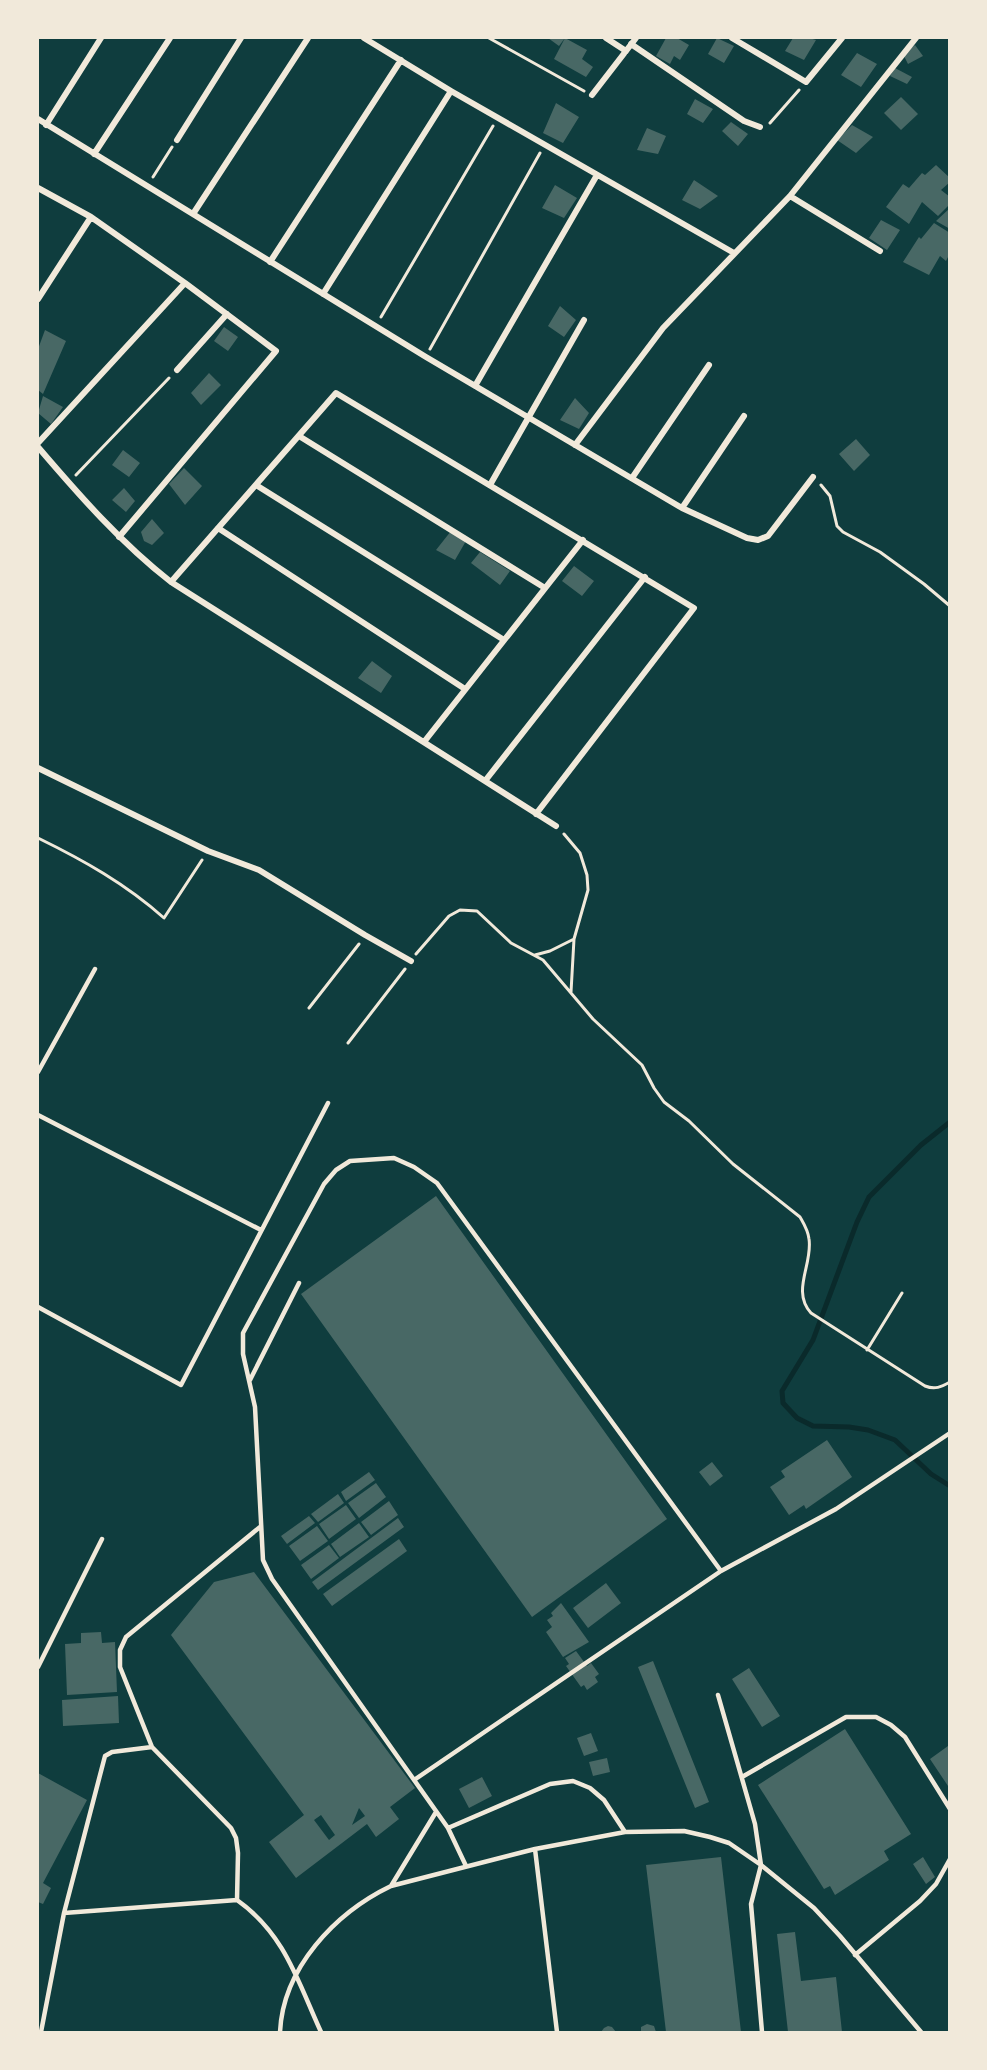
<svg xmlns="http://www.w3.org/2000/svg" width="987" height="2070" font-family="Georgia,serif">
  <rect width="100%" height="100%" fill="#0f3d3e"/>
  <g fill="none" stroke-linecap="round" stroke-linejoin="round">
    <path stroke="#0a2a2b" stroke-width="5" d="M950,1122l-29,23 -52,52 -12,25 -44,118 -31,51 1,12 14,15 16,8 36,1 19,3 27,10 36,34 19,12"/>
  </g>
  <path fill="#486865" fill-rule="evenodd" d="M548,38h17l22,12 -5,9 11,8 -7,10 -32,-18 11,-21 -6,8z
    M666,38h11l12,7 -9,15 -6,-4 -4,8 -14,-8z
    M717,38l17,8 -10,17 -16,-9z
    M793,38h16l7,2 -12,20 -19,-9z
    M915,45l8,11 -15,8 -5,-10z
    M857,53l20,11 -16,23 -20,-12z
    M895,68l17,9 -5,7 -17,-8z
    M901,97l17,17 -17,16 -17,-17z
    M695,99l18,10 -10,14 -16,-9z
    M556,103l23,14 -16,26 -20,-10z
    M731,122l17,12 -10,12 -16,-15z
    M852,125l21,12 -17,16 -19,-13z
    M647,128l19,8 -8,18 -21,-4z
    M936,165l14,13v4l-9,8 9,7v7l-12,12 -16,-14 -13,22 -23,-17 17,-23 6,4 13,-15 3,2z
    M694,180l24,16 -18,13 -18,-9z
    M555,185l22,13 -13,20 -22,-10z
    M950,208v21l-14,-8z
    M881,220l19,10 -13,20 -18,-12z
    M934,223l16,10v20l-4,8 -6,-5 -11,19 -26,-13 16,-25 2,2z
    M560,306l16,14 -12,17 -16,-11z
    M224,327l14,10 -10,14 -14,-10z
    M45,330l21,11 -23,53 -5,-4v-41z
    M209,373l12,12 -20,20 -10,-12z
    M43,396l20,11 -12,17 -13,-11z
    M575,398l14,15 -10,16 -19,-9z
    M856,439l14,16 -16,16 -15,-17z
    M123,450l17,13 -11,14 -17,-12z
    M184,468l18,18 -17,19 -16,-21z
    M124,488l11,13 -9,11 -14,-12z
    M152,519l12,14 -12,12 -8,-4 -3,-9z
    M451,531l15,10 -11,19 -19,-10z
    M480,552l30,19 -10,14 -29,-22z
    M574,566l20,15 -12,15 -20,-15z
    M372,661l20,15 -11,17 -23,-15z
    M436,1196l231,323 -135,98 -231,-323z
    M827,1440l25,37 -46,32 -2,-4 -15,10 -19,-28 15,-10 -4,-6z
    M712,1462l11,14 -13,10 -11,-14z
    M369,1472l6,8 -29,21 -5,-9z
    M376,1483l10,14 -27,21 -11,-15z
    M338,1494l6,9 -26,19 -7,-8z
    M389,1501l9,14 -27,20 -10,-13z
    M346,1505l10,14 -27,20 -10,-15z
    M309,1516l6,7 -28,21 -6,-8z
    M398,1518l6,9 -86,63 -6,-8z
    M359,1523l10,14 -29,20 -9,-13z
    M317,1526l11,15 -28,20 -11,-15z
    M399,1539l8,12 -75,55 -9,-12z
    M329,1545l10,13 -28,21 -10,-14z
    M254,1572l161,216 -25,19 9,12 -23,18 -9,-13 -71,54 -27,-36 35,-27 -133,-180 43,-53zM359,1808l6,8 -13,9zM321,1815l14,20 -6,5 -15,-20z
    M606,1583l15,20 -33,25 -15,-20z
    M561,1603l28,39 -26,15 -17,-25 6,-5 -5,-7 6,-4 -2,-3z
    M101,1632l1,11 13,-1 2,50 -50,3 -2,-51 16,-1v-10z
    M576,1651l11,15 4,-3 8,11 -4,3 3,5 -11,8 -3,-5 -3,2 -15,-21 3,-2 -4,-6z
    M653,1661l56,141 -14,6 -57,-141z
    M749,1668l31,48 -18,11 -30,-48z
    M118,1696l1,27 -56,3 -1,-26z
    M845,1729l66,105 -27,17 5,9 -54,35 -5,-9 -6,3 -66,-104z
    M591,1733l7,18 -14,5 -7,-18z
    M948,1746l2,3v40l-20,-30z
    M607,1758l3,14 -17,4 -4,-14z
    M38,1773l49,27 -44,83 8,5 -8,16 -5,-2z
    M482,1777l10,19 -23,12 -10,-19z
    M721,1857l20,175h-75l-20,-167z
    M923,1857l12,20 -9,7 -13,-20z
    M795,1932l6,49 35,-4 6,55h-54l-11,-98z
    M647,2024l7,2 2,6h-15v-5z
    M608,2026l4,1 4,5h-15l3,-4z"/>
  <g fill="none" stroke-linecap="round" stroke-linejoin="round">
    <path stroke="#f1e9da" stroke-width="3" d="M489,38l95,53
      M770,123l29,-33
      M153,177l19,-30
      M381,317l112,-191
      M430,349l110,-196
      M76,475l93,-97
      M821,485l9,11 7,30 6,6 37,20 44,32 26,22
      M564,834l16,19 7,22 1,15 -14,49 -3,53
      M38,838c45,22 88,46 126,80l38,-58
      M416,954l33,-38 11,-6 17,1 34,32 32,17 50,59 49,46 12,23 10,14 25,19 44,43 67,53c4,7 8,13 9,22 4,25 -18,52 2,74l114,73c10,4 16,1 25,-4
      M535,955l15,-4 24,-12
      M309,1008l50,-64
      M348,1043l57,-74
      M867,1350l35,-57"/>
    <path stroke="#f1e9da" stroke-width="4.5" d="M38,1072l57,-103
      M38,1115l223,115
      M38,1307l143,78 147,-282
      M250,1380l49,-97
      M38,1667l64,-128
      M718,1695l37,129 6,41 -10,39 11,128
      M742,1777l104,-60h30l15,8 14,12 45,72
      M414,1780l307,-209 115,-62 114,-76
      M448,1828l102,-44 23,-3 17,7 14,12 21,32
      M535,1849l22,183
      M466,1866l-18,-38 -176,-249 -9,-19 -8,-153 -12,-53v-21l81,-149 12,-14 14,-9 44,-3 20,9 23,16 284,388
      M391,1886l45,-74
      M237,1900l1,-47 -2,-15 -5,-10 -79,-81 -32,-80v-17l6,-13 134,-110
      M64,1913l173,-13c48,34 61,82 84,132
      M855,1955l65,-54 16,-17 14,-25
      M41,2032l23,-119 41,-157 7,-4 40,-5
      M280,2032c3,-64 55,-119 111,-146l144,-37 90,-17 59,-1 26,6 19,6 32,22 53,43 26,28 81,96"/>
    <path stroke="#f1e9da" stroke-width="6" d="M364,38l87,53 283,162
      M606,38l20,13
      M732,38l74,44 36,-44
      M631,44l113,77 16,6
      M592,95l44,-57
      M38,119l388,238 256,151 65,30 11,2 10,-4 45,-59
      M46,125l55,-87
      M177,140l64,-102
      M94,154l76,-116
      M38,188l53,29 94,66 91,68 -157,186
      M790,196l90,55
      M193,214l115,-176
      M270,262l131,-202
      M323,294l128,-203
      M38,299l53,-82
      M177,370l50,-56
      M475,386l122,-211
      M299,436l246,152
      M38,443l147,-160
      M575,445l88,-117 127,-132 126,-158
      M38,447c41,48 83,96 133,135l385,244
      M632,478l77,-113
      M256,485l248,155
      M490,485l94,-165
      M682,508l62,-92
      M218,528l247,161
      M171,582l165,-189 358,215 -158,206
      M424,742l159,-202
      M38,768l170,83 51,19 106,65 46,26
      M485,781l160,-204"/>
  </g>
  <rect width="987" height="2070" fill="none" stroke="#f1e9da" stroke-width="78"/>
</svg>
